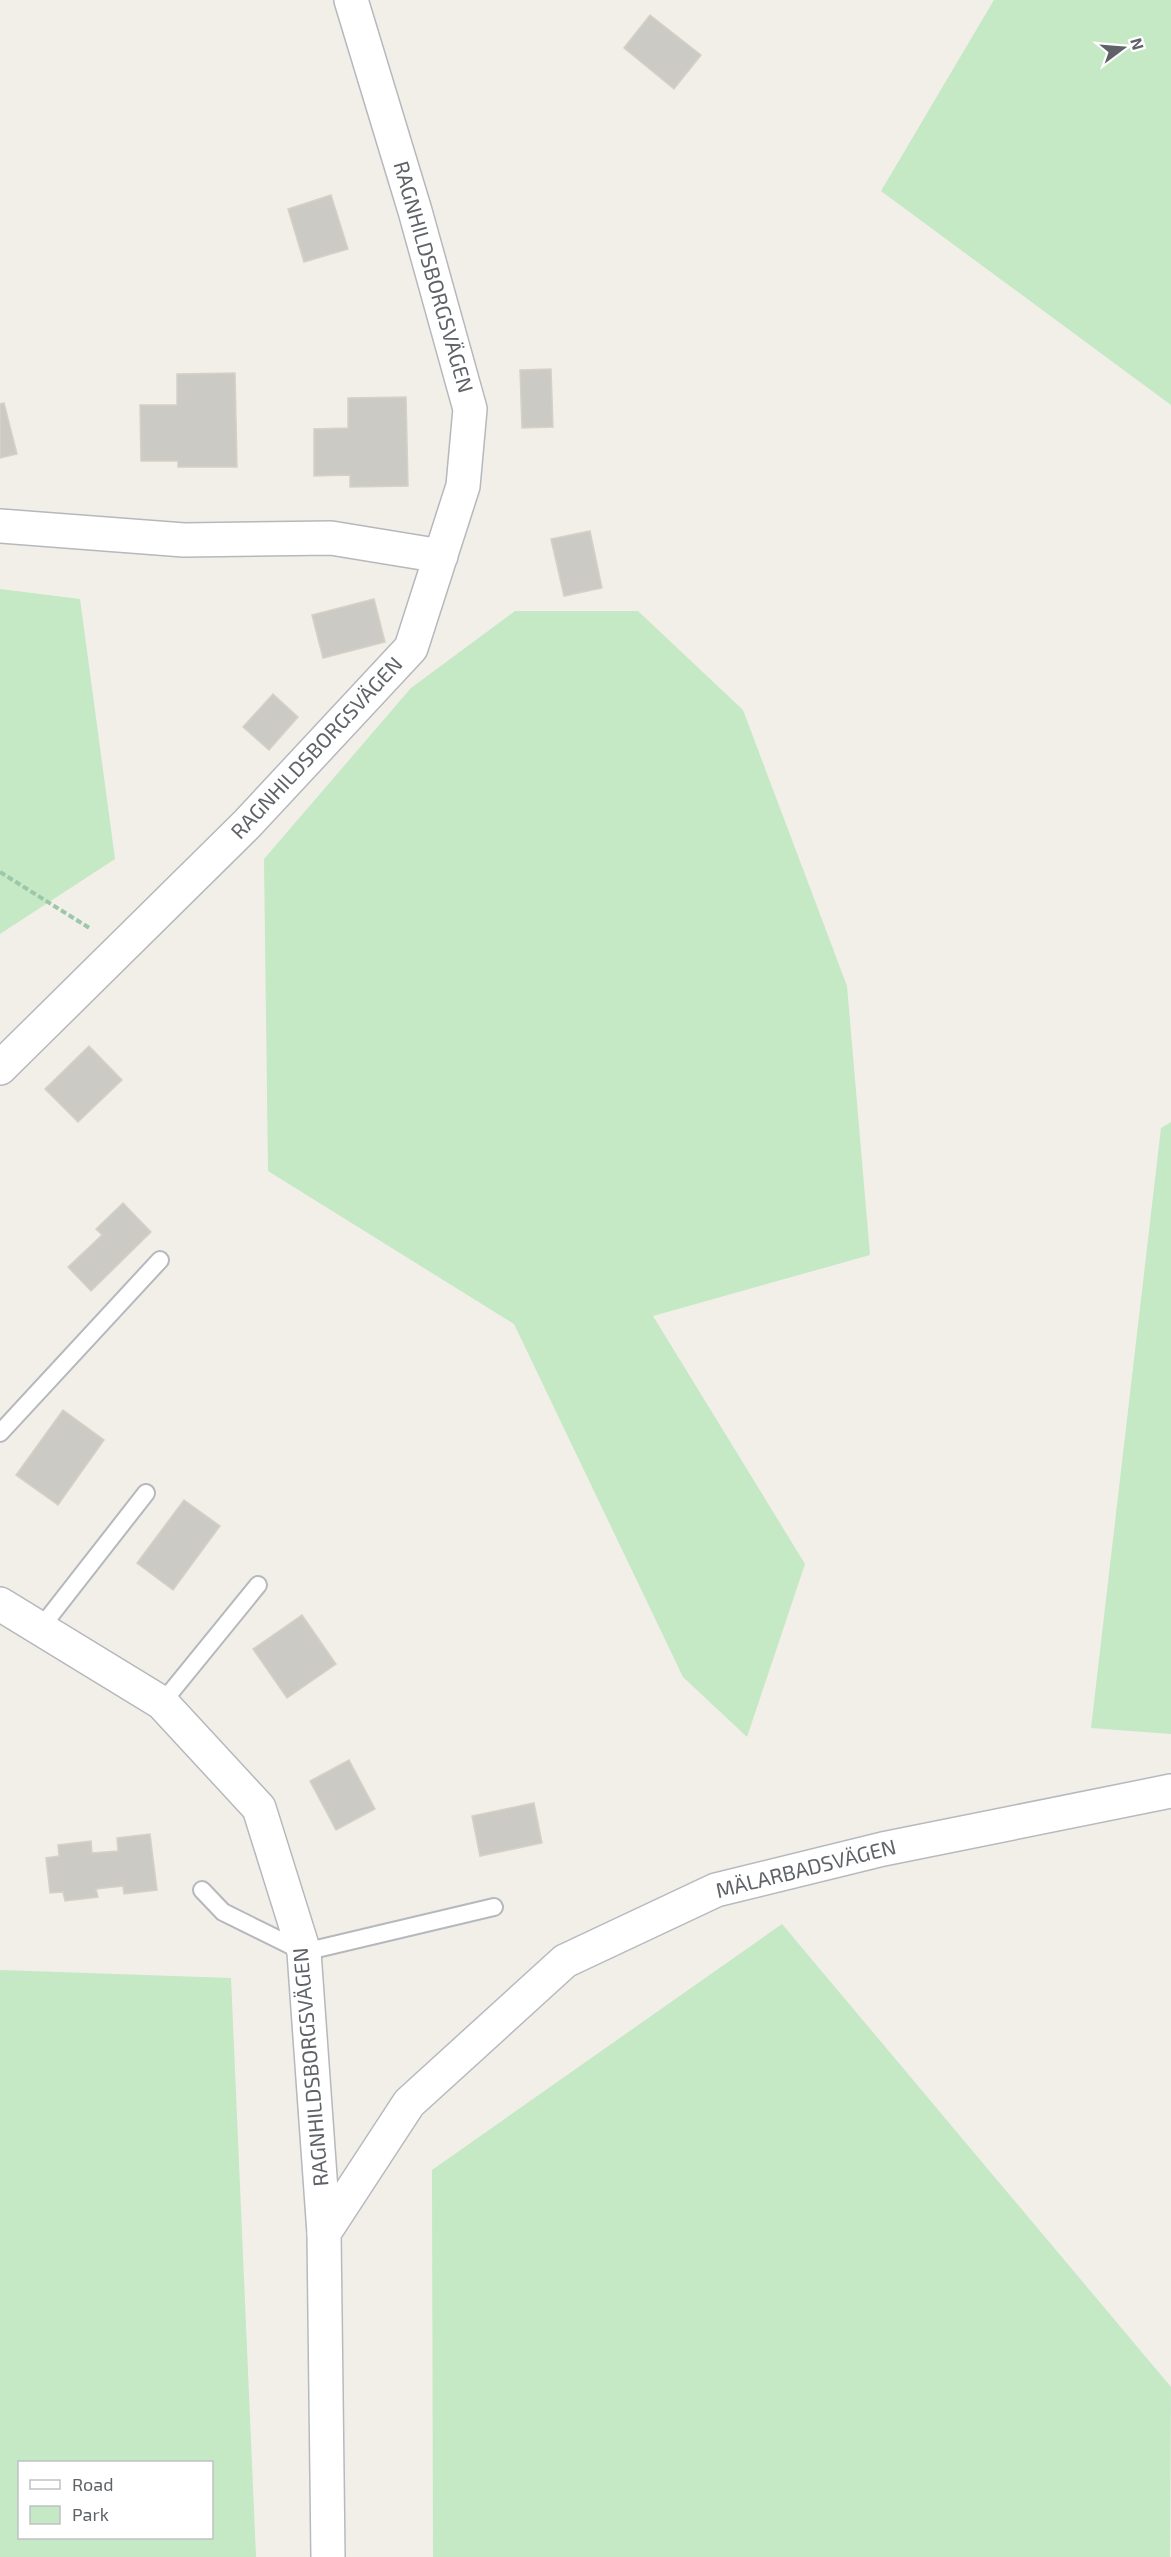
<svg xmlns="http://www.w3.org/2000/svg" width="1171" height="2557" font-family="'Exo 2',sans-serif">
  <rect width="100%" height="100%" fill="#f1efe8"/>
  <path fill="#c5e8c5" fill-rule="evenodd" d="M994,0h177v405l-290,-214z
    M0,589l80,10 35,260 -115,75z
    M515,611h123l105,99 104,276 23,269 -217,61 152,248 -58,173 -64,-60 -169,-353 -246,-153 -4,-312 147,-171z
    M1171,1122v612l-80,-6 70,-600z
    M782,1924l389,463 -1,170h-737l-1,-387z
    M0,1970l231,8 25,579h-256zM20,2462h192v76h-192z"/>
  <path fill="#cccac5" stroke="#d6d1c6" stroke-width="1.5" d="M650,15l51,40 -27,34 -50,-41z
    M331,195l17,54 -44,13 -16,-53z
    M551,369l2,58 -31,1 -2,-58z
    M235,373l2,94h-59v-6h-37l-1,-56h37v-31z
    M406,397l2,89 -58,1v-12l-36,1v-47l34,-1v-30z
    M4,403l13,51 -17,4v-54z
    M590,531l12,57 -38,8 -13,-57z
    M374,599l11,43 -62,16 -11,-43z
    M273,694l25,23 -29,33 -26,-23z
    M89,1046l33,34 -44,42 -33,-33z
    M123,1203l28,29 -60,59 -23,-24 34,-32 -6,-6z
    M63,1410l41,30 -46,65 -42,-30z
    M184,1500l36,26 -47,64 -36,-27z
    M302,1615l34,49 -49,34 -34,-49z
    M349,1760l26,49 -39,21 -26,-49z
    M534,1803l8,40 -62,13 -8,-40z
    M150,1834l7,56 -33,4 -1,-8 -27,3 2,8 -33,4 -2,-9 -13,1 -4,-35 13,-2 -1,-11 33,-4 1,12 26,-2 -1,-13z"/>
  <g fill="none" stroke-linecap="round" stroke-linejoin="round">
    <g stroke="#b5b8bc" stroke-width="20">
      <path id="lane" d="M0,1433l160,-173
        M39,1630l107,-137
        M162,1703l96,-118
        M202,1890l21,22 81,40 190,-45"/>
    </g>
    <g stroke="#b5b8bc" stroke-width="36">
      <path id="street" d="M0,526l184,14 147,-2 110,18
        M0,1068l247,-244 164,-176 52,-162 7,-77 -55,-198 -64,-211
        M0,1604l162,99 97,105 45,144 20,281"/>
    </g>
    <g stroke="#b6babf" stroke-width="36">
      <path id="secondary" d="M328,2557l-4,-324 85,-130 156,-142 151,-71 167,-41 288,-58"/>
    </g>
    <path stroke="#9cc7a9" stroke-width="4" stroke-dasharray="6 3" stroke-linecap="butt" d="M0,872l91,57"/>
    <use href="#lane" stroke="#fff" stroke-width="16"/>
    <use href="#street" stroke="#fff" stroke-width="33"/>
    <use href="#secondary" stroke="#fff" stroke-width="33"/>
  </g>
  <g text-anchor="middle" stroke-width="4.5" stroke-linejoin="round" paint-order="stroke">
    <g font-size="21" fill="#5f6368" stroke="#fff">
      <text transform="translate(433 277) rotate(74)" y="7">RAGNHILDSBORGSVÄGEN</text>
      <text transform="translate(317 748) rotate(-47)" y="7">RAGNHILDSBORGSVÄGEN</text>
      <text transform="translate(806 1869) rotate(-14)" y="7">MÄLARBADSVÄGEN</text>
      <text transform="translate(311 2067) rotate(-95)" y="7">RAGNHILDSBORGSVÄGEN</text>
    </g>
  </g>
  <rect x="18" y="2461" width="195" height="78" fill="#ffffff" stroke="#bfc1c3" stroke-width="1.5"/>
  <rect x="30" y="2480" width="30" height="9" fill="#ffffff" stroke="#bfc1c3" stroke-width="1.5"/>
  <text x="72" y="2491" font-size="18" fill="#5f6368">Road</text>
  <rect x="30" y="2506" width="30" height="18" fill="#c5e8c5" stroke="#bfc1c3" stroke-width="1.5"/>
  <text x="72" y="2521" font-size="18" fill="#5f6368">Park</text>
  <g transform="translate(1123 48) rotate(74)" stroke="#ffffff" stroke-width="4.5" paint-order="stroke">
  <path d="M0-4.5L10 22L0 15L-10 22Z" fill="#5f6368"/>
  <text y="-9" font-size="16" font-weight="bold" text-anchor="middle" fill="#5f6368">N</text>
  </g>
</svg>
